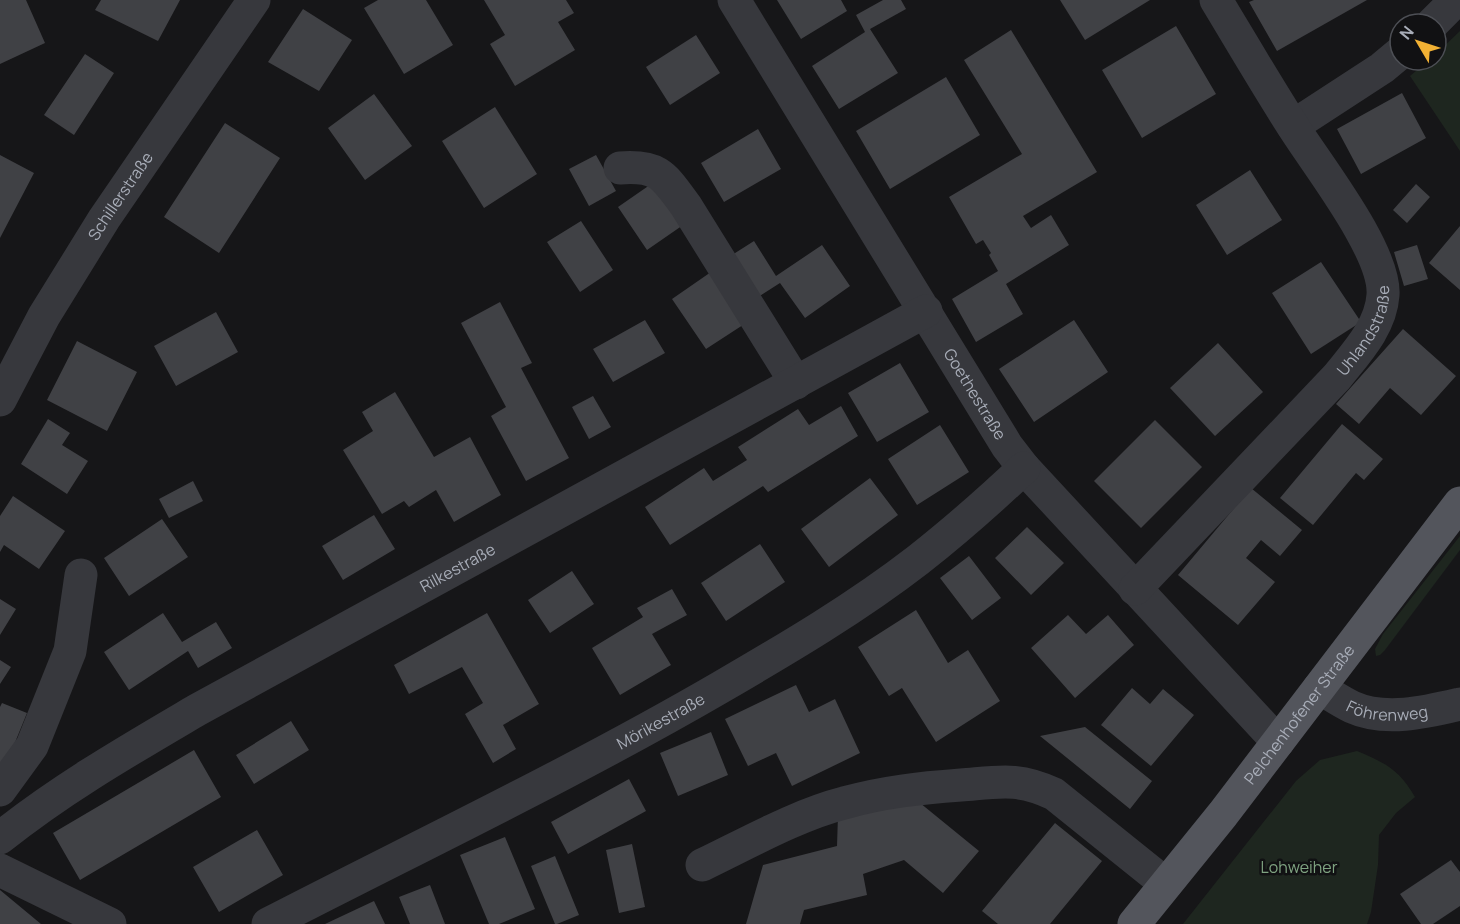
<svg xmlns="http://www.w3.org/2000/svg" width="1460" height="924" font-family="Manrope,sans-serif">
  <rect width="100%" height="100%" fill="#161618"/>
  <path fill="#1e261f" d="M1460,31v120l-50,-75 19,-16h7v-6z
    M1460,536v14l-75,100 -5,5 -4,1 -1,-7 8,-15z
    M1357,751c28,12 42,18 58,46l-19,16 -17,22 -1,30 -7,47 -4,12h-184l113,-143 24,-21z"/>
  <path fill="#404145" d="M0,0h26l19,43 -45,21z
    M101,0h79l-22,41 -63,-31z
    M378,0h48l27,45 -49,29 -40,-66z
    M484,0h82l8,13 -16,9 17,28 -60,36 -25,-42 15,-9z
    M777,0h64l6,11 -46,28z
    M883,0h18l5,9 -36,20 28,44 -59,36 -27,-43 53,-34 -9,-17z
    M1060,0h90l-65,40z
    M1254,0h113l-90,51 -28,-49z
    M303,9l49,31 -33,51 -51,-29z
    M1176,26l40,68 -74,44 -40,-68z
    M1011,30l86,142 -74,44 8,12 20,-13 18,30 -63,39 17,30 -47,28 -24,-43 46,-28 -9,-16 2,-2 -8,-13 -7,4 -27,-47 73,-43 -58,-94z
    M696,35l24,38 -50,32 -24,-38z
    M85,54l29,19 -40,62 -30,-20z
    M946,77l34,58 -90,54 -34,-58z
    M1402,93l24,45 -65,36 -24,-45z
    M374,94l38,52 -47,34 -37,-52z
    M495,107l42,67 -53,34 -42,-67z
    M225,123l55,35 -61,95 -55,-36z
    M758,129l23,40 -57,33 -23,-39z
    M0,155l34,18 -34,65z
    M596,155l20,36 -27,15 -20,-37z
    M1250,170l32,50 -55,35 -31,-50z
    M657,180l29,43 -39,27 -29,-43z
    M1416,184l14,13 -23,26 -14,-13z
    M581,221l32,49 -33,22 -33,-50z
    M1460,226v64l-31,-27z
    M754,241l22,35 46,-31 28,41 -45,32 -25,-35 -22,14 -26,-42z
    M1417,245l11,34 -24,7 -10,-34z
    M1321,262l40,60 -50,32 -39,-61z
    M711,272l35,51 -40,26 -34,-50z
    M500,302l32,61 -11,5 48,90 -43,23 -35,-65 15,-9 -45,-84z
    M216,312l22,40 -62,34 -22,-40z
    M645,320l20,33 -52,29 -20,-33z
    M1074,320l34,52 -74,50 -35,-53z
    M1403,329l53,47 -35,39 -31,-27 -31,36 -23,-20z
    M77,341l60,31 -30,59 -60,-31z
    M1218,343l45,49 -48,44 -45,-48z
    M900,363l29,49 -52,30 -29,-49z
    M395,392l39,65 36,-20 31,58 -47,27 -18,-32 -27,17 -5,-6 -22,13 -39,-64 30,-19 -11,-19z
    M593,396l18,31 -22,12 -17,-32z
    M841,406l17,30 -90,56 -5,-6 -93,59 -25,-38 59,-39 9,13 34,-21 -9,-13 60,-38 11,16z
    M48,419l22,14 -8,12 26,16 -21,33 -46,-30z
    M1155,420l47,47 -61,61 -47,-47z
    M1342,424l41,35 -19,21 -8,-7 -43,52 -33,-27z
    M940,425l29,47 -52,33 -29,-46z
    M870,478l28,37 -69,52 -28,-38z
    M193,481l10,20 -34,17 -10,-19z
    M1251,488l51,42 -22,26 -19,-16 -15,18 29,24 -37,43 -60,-50z
    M13,496l52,35 -26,38 -35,-24 -4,7v-36z
    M374,515l21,34 -52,31 -21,-34z
    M162,519l26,38 -59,39 -25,-38z
    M1027,527l37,36 -33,32 -36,-37z
    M760,544l25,38 -59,39 -25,-38z
    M969,556l32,42 -29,22 -32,-42z
    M572,571l22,33 -44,29 -22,-33z
    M672,589l15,26 -35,19 19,31 -51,30 -28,-47 51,-31 -6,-9z
    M0,599l16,10 -16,26z
    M916,610l32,53 20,-13 32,51 -64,41 -34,-54 -13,8 -31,-49z
    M163,613l19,29 34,-20 16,26 -34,20 -10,-17 -59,39 -25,-38z
    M487,613l52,91 -36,21 13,24 -23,14 -28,-49 18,-11 -21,-36 -53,27 -15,-29z
    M1068,615l18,19 22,-19 26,30 -59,53 -44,-50z
    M0,660l11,7 -11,17z
    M796,685l13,27 26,-13 25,54 -68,33 -16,-33 -28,13 -23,-47z
    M1132,688l18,16 13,-15 31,26 -43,51 -50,-41z
    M2,703l25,10 -24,59 -3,-1v-64z
    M291,721l18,29 -55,34 -18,-29z
    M1085,727l67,54 -22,28 -90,-73z
    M711,732l17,43 -50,21 -18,-43z
    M194,750l27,47 -141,83 -27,-47z
    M629,779l17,32 -78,43 -17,-32z
    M909,794l70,57 -36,42 -39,-33 -41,14 4,21 -63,15 -4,14h-54l17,-59 74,-19 1,-31z
    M1055,823l47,38 -52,63h-52l-16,-13z
    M257,830l26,45 -64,37 -26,-45z
    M505,837l30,72 -36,15h-10l-29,-69z
    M632,844l13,63 -26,6 -13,-63z
    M555,856l24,59 -22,9h-2l-24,-58z
    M1451,860l9,12v34l-27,18h-12l-21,-30z
    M430,885l15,39h-35l-11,-27z
    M0,890l41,34h-41z
    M374,901l11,23h-60z"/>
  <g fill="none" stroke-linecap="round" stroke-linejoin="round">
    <g stroke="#37383d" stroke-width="33">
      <path id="s1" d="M734,0l273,446 17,22 254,274"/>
      <path d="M1432,24l24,-24"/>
      <path d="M1293,126l89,-58 18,-15"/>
      <path d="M620,168c39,-3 44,8 66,38l110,177"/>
      <path id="s2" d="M0,400l44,-84 60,-97 150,-219"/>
      <path id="s3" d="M1135,589l202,-212c19,-24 44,-50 46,-82 3,-43 -65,-129 -89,-167 -27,-42 -52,-85 -78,-128"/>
      <path id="s4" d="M1319,688c11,6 22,14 33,19 33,15 74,5 108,-3"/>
      <path d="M0,790l32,-44 38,-95 11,-76"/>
      <path id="s5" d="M0,838c61,-49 129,-88 197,-128l729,-399"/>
      <path d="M702,865c44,-21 95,-50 142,-62 39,-11 77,-15 117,-18 38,-3 57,-8 93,9l112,90"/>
      <path d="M0,870l110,54"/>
      <path id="s6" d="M268,924c151,-78 305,-151 453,-237 67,-39 135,-79 197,-127 37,-29 72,-60 106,-92"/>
    </g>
    <path stroke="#53555c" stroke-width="33" id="s7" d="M1134,924l89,-110 237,-311"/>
  </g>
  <g text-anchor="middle" stroke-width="5" stroke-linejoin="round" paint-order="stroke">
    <g font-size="16" fill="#a8adb8" stroke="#111113">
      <text dy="6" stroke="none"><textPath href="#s2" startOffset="237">Schillerstraße</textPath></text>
      <text dy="6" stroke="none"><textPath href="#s3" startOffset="348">Uhlandstraße</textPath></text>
      <text dy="6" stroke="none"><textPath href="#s1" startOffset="462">Goethestraße</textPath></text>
      <text dy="6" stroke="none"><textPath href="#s5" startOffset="532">Rilkestraße</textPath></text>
      <text dy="6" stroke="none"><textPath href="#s4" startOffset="74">Föhrenweg</textPath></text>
      <text dy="6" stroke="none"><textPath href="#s7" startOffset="267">Pelchenhofener Straße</textPath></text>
      <text dy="6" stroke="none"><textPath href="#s6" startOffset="442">Mörikestraße</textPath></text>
    </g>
    <g font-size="16" fill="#7fa381" stroke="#111113">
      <text x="1299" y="873">Lohweiher</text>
    </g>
  </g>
  <g transform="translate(1418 42) rotate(309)"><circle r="28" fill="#111113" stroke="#4d4f55" stroke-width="1.5"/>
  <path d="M0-4.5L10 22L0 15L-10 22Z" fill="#f2b134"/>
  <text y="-9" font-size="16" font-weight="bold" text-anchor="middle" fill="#a8adb8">N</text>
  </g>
</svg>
